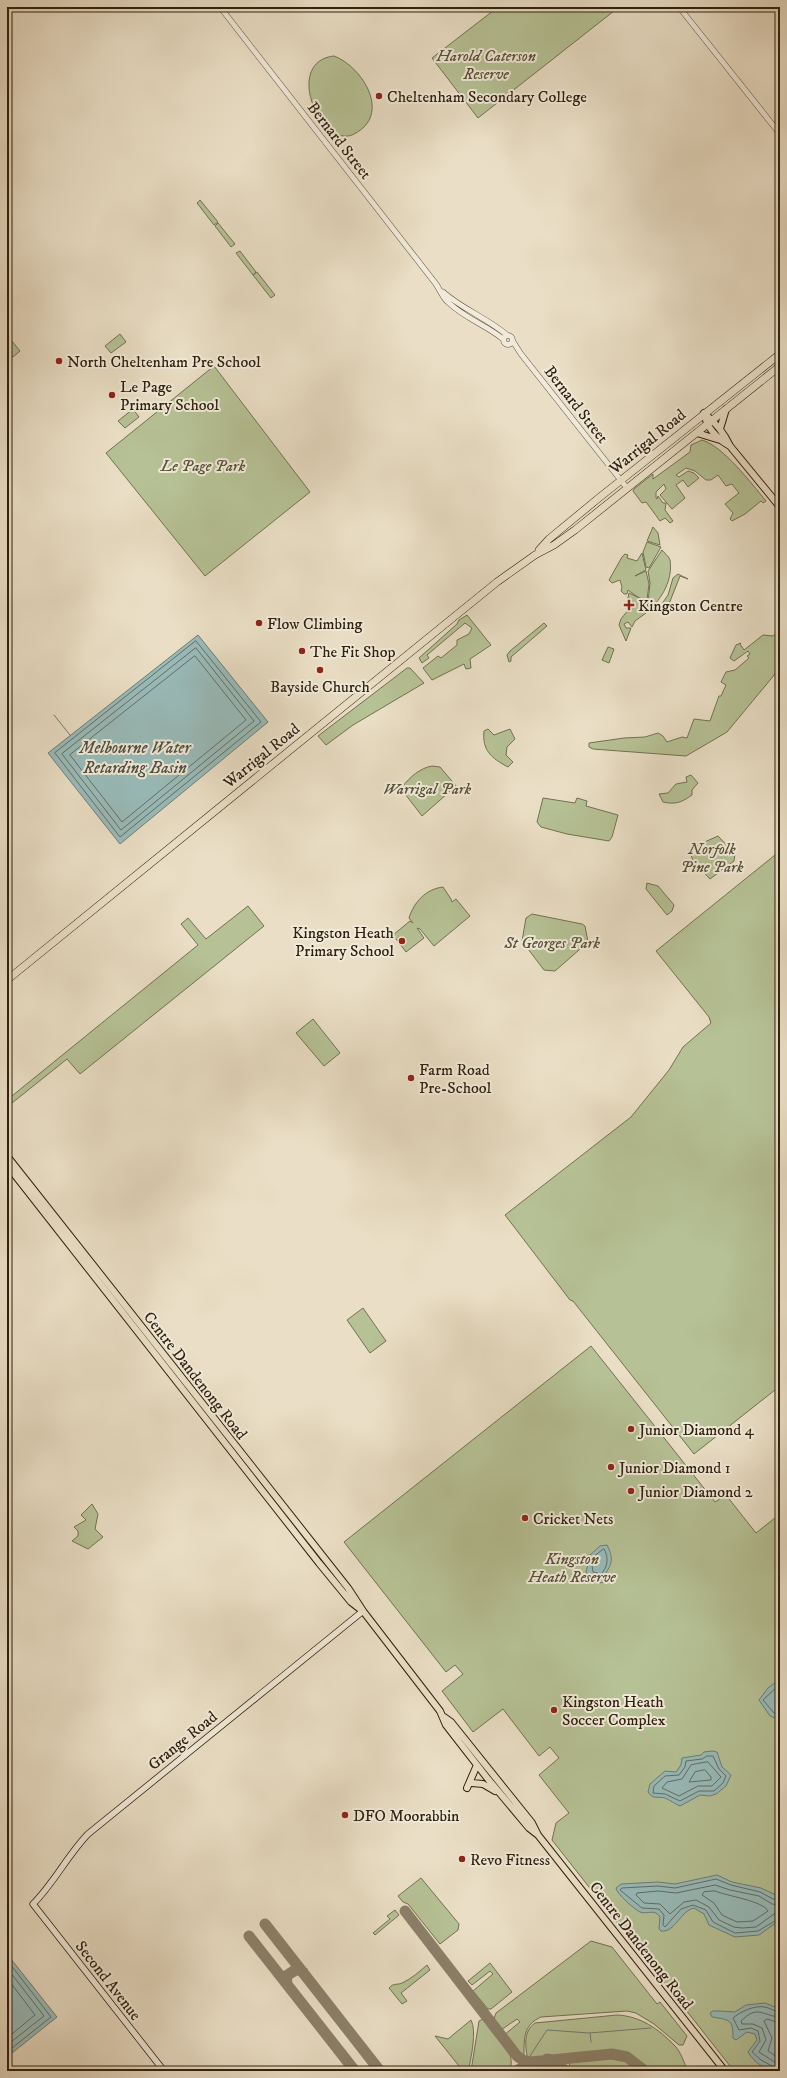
<svg xmlns="http://www.w3.org/2000/svg" width="787" height="2078" font-family="'IM FELL DW Pica',serif">
  <rect width="100%" height="100%" fill="#eadfc6"/>
  <filter id="stains"><feTurbulence type="fractalNoise" baseFrequency=".005" numOctaves="4"/><feColorMatrix values="0 0 0 0 .2 0 0 0 0 .09 0 0 0 0 .02 0 0 0 .5 -.17"/></filter>
  <radialGradient id="worn" r=".72"><stop offset=".6" stop-color="#630" stop-opacity="0"/><stop offset="1" stop-color="#630" stop-opacity=".3"/></radialGradient>
  <path fill="#b6c296" stroke="#727152" d="M498,7h121l-141,111 -46,-60z
    M334,56c29,11 58,59 20,78 -32,17 -72,-72 -20,-78z
    M200,200l18,22 -4,3 -17,-22z
    M218,223l17,21 -4,3 -16,-21z
    M240,251l16,21 -3,3 -17,-22z
    M257,272l18,23 -4,3 -18,-23z
    M120,334l6,8 -15,11 -6,-7z
    M7,335l13,16 -7,6 -6,-7z
    M214,366l96,126 -105,84 -99,-123z
    M133,409l6,8 -14,11 -7,-7z
    M702,440c21,6 50,44 64,61l-3,2 -2,-2 -16,13 -13,7 -2,-2 3,-6 -8,-9 14,-11 -7,-9 -6,2 -8,-11 -7,5h-5l-11,-9 -9,-3 -10,7 3,2 9,-6 6,2 5,5 -11,9 -5,-7 -7,5 9,13 -13,11 -12,-14 6,-6 -2,-5 -8,8v6l1,1 1,-3 5,7h3l-1,7 8,11 -3,2 -5,-5 -5,3 -14,-19 -4,1 -9,-12 1,-2 19,-15v5l37,-27 1,-7z
    M653,527l5,6 2,12 -13,-4z
    M647,542l14,5 -12,21 -3,-1 -3,-15z
    M662,550c2,3 7,6 8,10 3,19 -7,38 -23,52l3,-29 -2,-12z
    M642,553l4,17 -11,6 11,-5 3,13 -2,16 -8,-2 -11,-8 -1,4h-3l-3,-3 1,-4 -2,-7 -8,3 -3,-3 13,-23 3,-3 3,1 -1,3 10,3z
    M678,574l10,5 -8,-3 -13,33 -5,-4 -3,3 9,-13 5,-17z
    M629,593l19,9 -2,11 -11,8 -3,6 -4,-5 -4,2 2,4h5l-5,13 -7,-16 2,-6 8,-10 -2,-7z
    M467,615l24,30 -21,14 1,9 -5,1 -2,-5 -32,16 -9,-12 15,-12 3,2 16,-13v-5l12,-6 3,-6 -7,-5 -38,32 2,3 -7,5 -3,-5 38,-34 2,-4z
    M544,623l3,3 -36,31v4l-2,1 -2,-7 3,-4z
    M780,630v38l-53,64 -41,24 -93,-7 -4,-2v-4l35,-5 21,-1 13,-4 5,3 4,6 15,-5 5,1 7,-19 16,2 9,-25h2l5,-11 -5,-3 5,-10 9,-2 14,-12 -2,-2 3,-2 -2,-3 -14,10 -4,-3 6,-13 5,-2 -1,1 4,6 19,-15 10,1z
    M608,647l6,2 -5,14 -7,-3z
    M407,668h3l14,15 -71,42 -27,20 -8,-9z
    M488,729l6,6 16,-6 5,10 -8,8 -1,8 7,7 -5,5c-17,-9 -26,-17 -24,-36z
    M432,766l8,1 16,19 -34,30 -17,-22 -3,-7c8,-10 18,-19 30,-21z
    M691,775l7,8 -6,7v5c-10,7 -16,10 -29,7l-4,-8 9,-1 8,-9 11,-2 -1,-5z
    M543,798l32,5 2,-5 10,3 -1,5 32,9 -6,22 -3,4 -42,-7 -26,-7 -4,-5z
    M718,836l17,18 -1,7 -24,18 -17,-18 -4,-12z
    M780,851v535l-86,68 -121,-153 -3,-1 -65,-85 126,-98 38,-47 14,-23 28,-24 -2,-6 -53,-66z
    M647,883l11,3 16,19 -2,6 -5,4 -21,-26z
    M443,887l8,12 1,3 4,-3 14,17 -36,30 -14,-17 -3,-1 7,10 -18,14 -13,-17 17,-14 3,2 -4,-5c5,-16 17,-29 34,-31z
    M248,906l16,20 -184,148 -13,-15 -60,48v-7l191,-155 -17,-21 7,-6 18,21z
    M532,914l50,10 3,2 3,16 -33,29 -11,-1 -22,-29 4,-23z
    M313,1019l27,34 -16,13 -28,-33z
    M363,1308l23,33 -16,12 -23,-33z
    M591,1346l124,156 11,-7 30,38 24,-19v557h-46l-182,-231 4,-17 13,-10 -30,-38 20,-17 -9,-11 -11,9 -36,-47 -30,23 -31,-41 21,-17 -8,-9 -9,7 -102,-130z
    M92,1504l6,10 -3,15 8,8 -15,12 -16,-8 6,-5v-5l-4,-4 12,-7 -5,-5z
    M421,1878l38,46 -1,6 -18,14 -32,-40 -5,-2 -5,-6z
    M395,1910l4,5 -24,20 -2,-2 17,-14 -3,-3z
    M591,1941l21,6 45,57 3,-2 27,34 -4,9h-4l-25,-21 -18,-11 -9,-2 -86,6c-18,8 -17,22 -17,39l-8,-6 -12,-15 16,-13 -3,-3 -16,11 -7,-11 2,-6z
    M490,1963l22,29 -21,17h-3l-15,-18 20,-17 -3,-3 -18,14 -4,-4z
    M427,1965l3,5 -29,23 6,8 -5,3 -13,-16c5,-6 9,-2 15,-6 8,-4 15,-10 23,-17z
    M617,2015c23,1 42,14 58,31 6,6 9,17 13,25h-38l-22,-17 -12,-3 -85,7 -4,-2c-2,-13 -3,-25 8,-33z
    M483,2019c10,13 36,34 26,52h-38l8,-50z
    M471,2020c6,10 0,40 -3,51h-5l-28,-35 13,3z
    M614,2057l12,3 14,11h-68l-3,-4 1,-4 4,-3z
    M544,2063l18,8h-30l-3,-5z"/>
  <path fill="#99bcbb" stroke="#6e7e75" d="M198,635l70,87 -148,122 -72,-91z
    M607,1545c12,22 -5,25 -3,37l-4,1 -2,-5 -9,-2 -3,-4 2,-8 -4,-2 -2,-6 8,-1 10,-9z
    M780,1679v41l-10,-4 -11,-16 9,-12z
    M712,1751l5,1 5,15 9,8 -5,11 -10,8 -6,2 -10,-1 -20,11c-5,-2 -10,-6 -15,-8 -7,-2 -12,2 -17,-6l2,-8 15,-13 11,1 5,-7 1,-7 19,-3 3,-3z
    M717,1875l15,7 29,6 19,9v23l-21,15 -24,2 -26,-12 -5,-11 -10,-6c-14,3 -19,25 -33,23l-2,-2 1,-12c-6,-9 -12,-2 -20,-5 -6,-3 -23,-18 -24,-24l5,-4 37,-2 17,2z
    M7,1954l50,63 -50,40z
    M765,2003l15,6v62c-13,0 -26,-8 -32,-19l9,-12 -2,-6 -8,-2 -11,8 -3,-2c0,-19 -3,-18 -21,-21l-2,-4 3,-2h6l16,1 11,-7z"/>
  <g fill="none" stroke-linecap="round" stroke-linejoin="round">
    <path stroke="#646e64" stroke-width="1" d="M196,641l65,81 -141,115 -65,-84z
      M196,648l58,73 -133,109 -59,-76z
      M195,656l51,64 -124,102 -52,-67z
      M604,1549c5,8 4,18 -3,25l-8,-2 -2,-13z
      M780,1684l-17,16 11,13 6,3
      M707,1756h6l6,13 7,7 -3,7 -9,8h-15l-19,10 -15,-7 -12,-1 1,-7 11,-10 14,-1 6,-8 1,-6 16,-2z
      M708,1762l13,15 -9,9h-14l-19,10 -17,-8 5,-6 15,-3 9,-14z
      M705,1770l6,7v3l-22,2 6,-10z
      M715,1891c12,5 48,10 53,20l-15,10 -16,1 -15,-7 -8,-12 -12,-8 2,-3z
      M780,1900l-7,-1 -13,-7 -29,-7 -15,-6 -41,9 -17,-2 -36,2 -2,2 22,18 17,1 5,6 -1,10 2,2 16,-18 12,-4 13,5 7,12 22,11 23,-2 22,-13
      M780,1905l-8,-1 -13,-8 -29,-6 -15,-5 -39,8 -18,-2 -21,2 -1,2 8,8 16,1 10,10 14,-12 12,-2 13,7 10,13 15,7 8,1 14,-1 18,-13 6,-1
      M7,1960l44,57 -44,35
      M7,1968l37,48 -37,29
      M7,1978l28,37 -28,23
      M780,2023l-13,-4 -3,2 8,17 -4,13 12,8
      M773,2071l-1,-5 -11,-6 -9,-8 8,-11 -2,-10 -7,-3 -12,2 -6,-12c7,-6 21,-13 32,-11 5,1 10,5 15,5
      M778,2071l-2,-8 -17,-11 7,-12 -4,-12 -9,-4h-11l-1,-3c17,-17 21,-5 39,-4"/>
    <path stroke="#6e7e75" stroke-width="1" d="M54,715l16,20
      M590,2033l1,9
      M530,2056l17,-26 42,3 62,-5
      M710,2069l2,2"/>
    <path stroke="#8c806a" stroke-width="11" d="M405,1911l112,145 7,5 7,1
      M265,1924l115,147
      M249,1936l106,135
      M287,1984l-1,-8 11,-7 6,3
      M547,2059l8,3 11,9
      M517,2071l14,-9 81,-8 15,3 18,14"/>
    <g stroke="#5d503b" stroke-width="6">
      <path id="tertiary" d="M220,7l216,277c4,6 7,14 12,18 16,16 38,23 55,37
        M679,7l101,127
        M443,292c19,17 44,26 64,43
        M503.5 340a4.5 4.5 0 1 1 9 0a4.5 4.5 0 1 1-9 0Z
        M512,340l9,14 106,134"/>
    </g>
    <g stroke="#2e200d" stroke-width="7">
      <path id="secondary" d="M164,2071l-131,-167c21,-21 34,-48 55,-70l275,-223"/>
    </g>
    <g stroke="#2e200d" stroke-width="8">
      <path id="primary" d="M704,413c11,9 20,20 26,33l50,61
        M706,420c3,10 14,21 24,26
        M720,429l6,-20
        M697,433l23,7
        M7,1156l341,432 15,23 77,100 6,14 42,54 41,49 9,7
        M7,1165l312,398 32,39 9,7
        M444,1717l7,5 81,101 6,12 187,236
        M472,1783l11,1 12,7
        M467,1788l10,-23"/>
    </g>
    <g stroke="#2e200d" stroke-width="8">
      <path id="trunk" d="M539,550l10,-11 51,-42 180,-143
        M7,980l490,-398 38,-27 19,-10 21,-15 205,-164"/>
    </g>
    <use href="#tertiary" stroke="#f1eada" stroke-width="5"/>
    <use href="#secondary" stroke="#f1eada" stroke-width="5.5"/>
    <use href="#primary" stroke="#eadfc6" stroke-width="6"/>
    <use href="#trunk" stroke="#eadfc6" stroke-width="7"/>
  </g>
  <g fill="#8f2418" stroke="#f1eada" stroke-width="1.5">
    <circle cx="379" cy="96" r="4"/>
    <circle cx="59" cy="361" r="4"/>
    <circle cx="112" cy="395" r="4"/>
    <path d="M627 599h4v4h4v4h-4v4h-4v-4h-4v-4h4z"/>
    <circle cx="259" cy="623" r="4"/>
    <circle cx="302" cy="651" r="4"/>
    <circle cx="320" cy="670" r="4"/>
    <circle cx="402" cy="941" r="4"/>
    <circle cx="411" cy="1078" r="4"/>
    <circle cx="631" cy="1429" r="4"/>
    <circle cx="611" cy="1467" r="4"/>
    <circle cx="631" cy="1491" r="4"/>
    <circle cx="525" cy="1518" r="4"/>
    <circle cx="554" cy="1710" r="4"/>
    <circle cx="345" cy="1815" r="4"/>
    <circle cx="462" cy="1859" r="4"/>
  </g>
  <g text-anchor="middle" stroke-width="4" stroke-linejoin="round" paint-order="stroke">
    <g font-size="16" font-style="italic" fill="#575136" stroke="#f1eada">
      <text x="486" y="61">Harold Caterson<tspan x="486" dy="18">Reserve</tspan></text>
      <text x="203" y="471">Le Page Park</text>
      <text x="427" y="794">Warrigal Park</text>
      <text x="712" y="854">Norfolk<tspan x="712" dy="18">Pine Park</tspan></text>
      <text x="552" y="948">St Georges Park</text>
      <text x="572" y="1564">Kingston<tspan x="572" dy="18">Heath Reserve</tspan></text>
    </g>
    <g font-size="16" fill="#2e200d" stroke="#f1eada" text-anchor="start">
      <text x="387" y="102">Cheltenham Secondary College</text>
      <text x="67" y="367">North Cheltenham Pre School</text>
      <text x="120" y="392">Le Page<tspan x="120" dy="18">Primary School</tspan></text>
      <text x="638" y="611">Kingston Centre</text>
      <text x="267" y="629">Flow Climbing</text>
      <text x="310" y="657">The Fit Shop</text>
      <text x="320" y="692" text-anchor="middle">Bayside Church</text>
      <text x="394" y="938" text-anchor="end">Kingston Heath<tspan x="394" dy="18">Primary School</tspan></text>
      <text x="419" y="1075">Farm Road<tspan x="419" dy="18">Pre-School</tspan></text>
      <text x="639" y="1435">Junior Diamond 4</text>
      <text x="619" y="1473">Junior Diamond 1</text>
      <text x="639" y="1497">Junior Diamond 2</text>
      <text x="533" y="1524">Cricket Nets</text>
      <text x="562" y="1707">Kingston Heath<tspan x="562" dy="18">Soccer Complex</tspan></text>
      <text x="353" y="1821">DFO Moorabbin</text>
      <text x="470" y="1865">Revo Fitness</text>
    </g>
    <g font-size="16" fill="#2e200d" stroke="#f1eada">
      <text transform="translate(340 140) rotate(52)" y="6">Bernard Street</text>
      <text transform="translate(577 404) rotate(52)" y="6">Bernard Street</text>
      <text transform="translate(647 441) rotate(-39)" y="6">Warrigal Road</text>
      <text transform="translate(261 755) rotate(-39)" y="6">Warrigal Road</text>
      <text transform="translate(196 1375) rotate(52)" y="6">Centre Dandenong Road</text>
      <text transform="translate(182 1740) rotate(-39)" y="6">Grange Road</text>
      <text transform="translate(642 1945) rotate(52)" y="6">Centre Dandenong Road</text>
      <text transform="translate(109 1980) rotate(52)" y="6">Second Avenue</text>
    </g>
    <g font-size="17" font-style="italic" fill="#4e4f41" stroke="#f1eada">
      <text x="135" y="753">Melbourne Water<tspan x="135" dy="20">Retarding Basin</tspan></text>
    </g>
  </g>
  <rect width="787" height="2078" fill="none" stroke="#eadfc6" stroke-width="24"/>
  <rect x="8" y="8" width="771" height="2062" fill="none" stroke="#2e200d" stroke-width="2"/>
  <rect x="12" y="12" width="763" height="2054" fill="none" stroke="#2e200d"/>
  <rect width="100%" height="100%" filter="url(#stains)"/>
  <rect width="100%" height="100%" fill="url(#worn)"/>
</svg>
